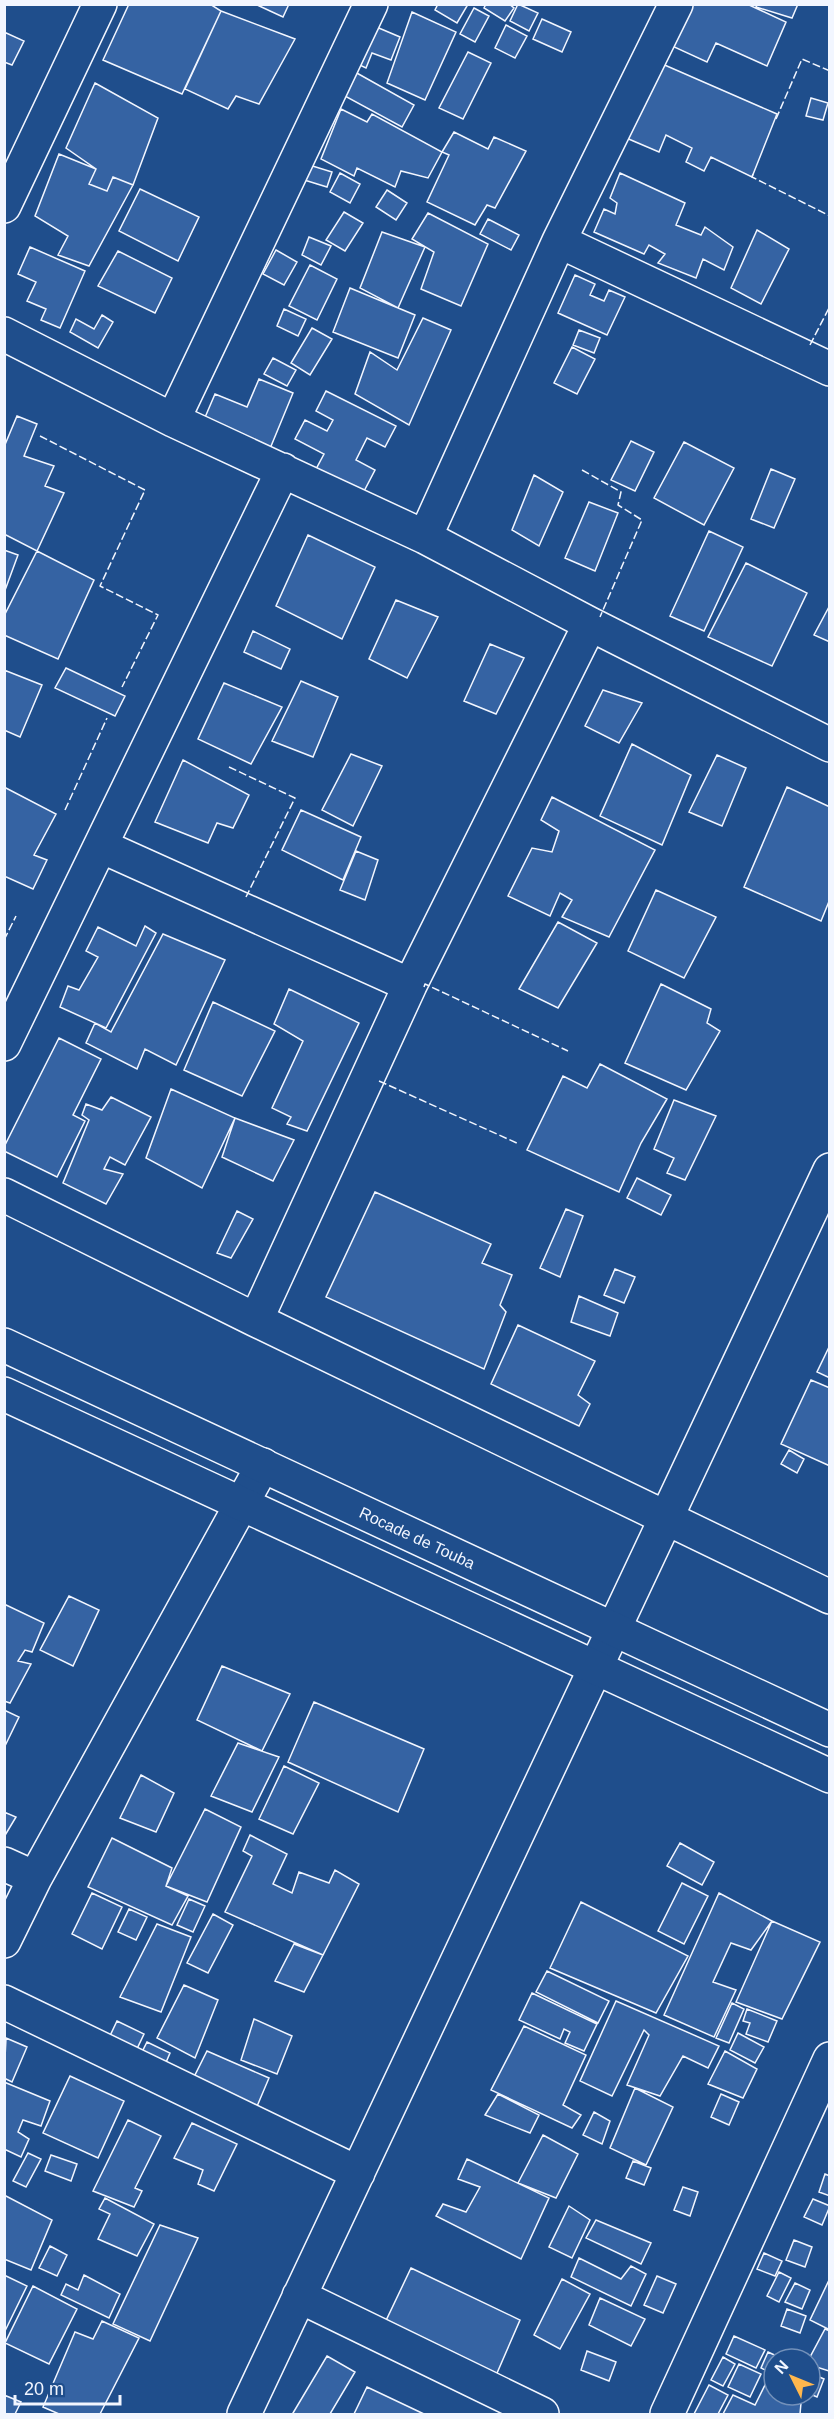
<svg xmlns="http://www.w3.org/2000/svg" width="834" height="2419" font-family="Arial,sans-serif">
  <rect width="100%" height="100%" fill="#1f4e8c"/>
  <path fill="#3563a3" stroke="#f2f6ff" stroke-width="1.5" d="M129,4h81l11,7 -39,83 -79,-34z
    M255,4h34l-6,13z
    M438,4h26l3,2 -10,17 -22,-13z
    M486,4h23l5,4 -9,13 -21,-13z
    M518,4l20,9 -9,18 -19,-10z
    M691,4h56l39,18 -19,44 -51,-23 -9,19 -35,-16z
    M757,4h41l-6,14 -36,-11z
    M474,8l15,8 -14,26 -15,-8z
    M221,11l74,28 -36,65 -23,-8 -8,13 -43,-20z
    M412,12l44,20 -31,68 -38,-17z
    M542,19l29,13 -9,20 -29,-13z
    M367,23l33,14 -9,23 -19,-7 -6,15 -15,-7z
    M506,25l21,11 -12,22 -20,-10z
    M4,32l20,9 -12,24 -8,-3z
    M468,52l23,11 -28,56 -24,-11z
    M660,63l117,51 -25,63 -41,-20 -7,14 -18,-9 6,-14 -26,-13 -7,17 -35,-15z
    M355,72l59,33 -12,22 -59,-32z
    M95,83l63,35 -25,67 -20,-8 -6,14 -18,-7 7,-15 -30,-21z
    M811,98l17,5 -5,17 -17,-4z
    M341,109l26,13 5,-8 70,38 -14,26 -27,-7 -6,16 -38,-19 -3,8 -33,-17z
    M454,132l34,17 6,-12 32,14 -31,57 -8,-3 -12,20 -48,-23 22,-47 -7,-3z
    M59,154l37,15 -7,15 18,7 6,-14 20,8 -44,81 -31,-11 10,-19 -33,-20z
    M306,164l26,8 -5,15 -26,-8z
    M340,173l20,11 -10,19 -20,-11z
    M620,173l65,30 -9,22 25,10 4,-8 28,20 -9,23 -21,-11 -7,19 -38,-15 7,-9 -16,-9 -5,9 -50,-22 10,-23 11,5 2,-11 -7,-5z
    M140,189l59,28 -21,44 -59,-30z
    M387,190l20,13 -11,17 -20,-13z
    M344,212l19,11 -18,28 -19,-11z
    M428,213l60,31 -27,62 -40,-17 13,-37 -22,-13z
    M488,219l31,16 -8,15 -31,-16z
    M757,230l32,19 -28,55 -30,-16z
    M382,232l43,15 -27,61 -38,-20z
    M309,237l22,9 -10,19 -19,-10z
    M30,247l55,24 -25,57 -19,-8 5,-11 -19,-8 9,-19 -18,-8z
    M276,250l21,12 -13,23 -21,-11z
    M118,251l54,27 -17,35 -57,-27z
    M310,265l27,14 -20,41 -28,-14z
    M575,275l20,9 -5,11 14,6 5,-11 16,7 -18,38 -49,-22z
    M350,288l65,27 -17,43 -65,-26z
    M284,309l22,10 -8,17 -21,-10z
    M102,315l11,7 -15,26 -28,-16 6,-13 18,10z
    M423,318l28,12 -42,95 -54,-31 15,-42 27,18z
    M312,328l20,11 -22,36 -19,-12z
    M579,330l21,8 -6,15 -21,-8z
    M572,347l23,12 -18,35 -23,-11z
    M273,358l23,12 -9,16 -23,-12z
    M259,379l34,14 -24,58 -66,-29 12,-28 32,13z
    M326,391l70,35 -11,21 -18,-9 -11,22 19,10 -13,25 -47,-24 9,-17 -29,-15 10,-19 22,11 6,-11 -17,-9z
    M17,416l20,8 -13,32 30,10 -9,20 19,7 -27,58 -33,-17v-87z
    M631,441l23,11 -19,39 -24,-11z
    M684,442l50,26 -30,57 -50,-27z
    M771,469l24,10 -21,49 -23,-9z
    M534,475l29,17 -24,54 -27,-16z
    M589,502l29,11 -23,58 -30,-13z
    M709,531l34,16 -39,84 -34,-15z
    M308,535l67,32 -33,72 -66,-33z
    M4,550l14,5 -14,38z
    M37,551l57,29 -36,79 -54,-24v-19z
    M746,563l61,30 -35,73 -64,-29z
    M396,600l42,17 -31,61 -38,-19z
    M830,605v37l-16,-7z
    M253,631l37,18 -9,20 -37,-17z
    M490,644l34,14 -28,56 -32,-13z
    M66,668l59,28 -10,20 -60,-28z
    M4,670l38,15 -22,52 -16,-7z
    M301,681l37,16 -25,60 -41,-16z
    M224,683l58,24 -31,57 -53,-25z
    M603,690l39,13 -23,40 -34,-17z
    M632,744l59,31 -29,70 -62,-29z
    M351,754l31,12 -29,60 -31,-16z
    M717,755l29,13 -24,58 -33,-14z
    M183,760l66,35 -16,33 -16,-5 -9,20 -53,-21z
    M4,787l52,27 -22,41 13,5 -14,29 -29,-13z
    M787,787l43,20v92l-9,22 -77,-34z
    M552,797l103,53 -46,87 -47,-20 10,-17 -12,-7 -10,23 -42,-20 24,-48 20,4 7,-21 -18,-11z
    M301,810l60,27 -18,43 -61,-30z
    M356,851l22,9 -13,40 -25,-10z
    M656,890l60,27 -32,61 -56,-27z
    M558,922l39,21 -39,65 -39,-19z
    M145,926l11,7 -50,95 -46,-21 8,-21 11,4 19,-33 -12,-6 12,-24 38,19z
    M163,934l62,26 -49,105 -31,-16 -8,20 -51,-26 9,-20 16,9z
    M661,984l50,25 -4,14 13,8 -34,59 -61,-27z
    M289,989l70,34 -52,108 -20,-7 4,-7 -19,-9 31,-67 -29,-17z
    M213,1002l62,29 -33,65 -58,-26z
    M59,1038l42,21 -28,56 12,6 -28,56 -53,-26v-4z
    M600,1064l67,35 -26,44 -22,49 -92,-42 36,-74 24,12z
    M171,1089l64,29 -33,70 -56,-30z
    M111,1097l40,20 -26,48 -15,-8 -6,12 19,5 -17,30 -43,-21 26,-63 -7,-5 4,-11 16,6z
    M674,1100l42,16 -31,64 -18,-7 7,-15 -20,-9z
    M235,1118l59,22 -21,41 -51,-24z
    M637,1178l34,17 -10,20 -34,-17z
    M375,1192l116,52 -9,19 30,12 -12,30 6,7 -22,57 -158,-72z
    M566,1209l17,7 -23,61 -20,-9z
    M237,1211l16,8 -22,39 -14,-5z
    M615,1269l20,8 -11,26 -20,-8z
    M579,1296l39,17 -8,23 -39,-14z
    M518,1325l77,36 -17,34 12,9 -11,22 -88,-42z
    M830,1345v33l-13,-6z
    M811,1380l19,8v78l-49,-22z
    M789,1450l15,9 -7,14 -16,-9z
    M69,1596l30,14 -26,56 -33,-16z
    M4,1604l40,19 -12,29 -7,-2 -7,11 13,3 -21,39 -6,-2z
    M222,1666l68,28 -28,57 -65,-31z
    M314,1702l110,47 -26,63 -110,-50z
    M4,1710l15,7 -15,31z
    M238,1743l41,14 -27,55 -41,-16z
    M284,1766l35,17 -26,51 -34,-15z
    M141,1775l33,18 -18,39 -36,-14z
    M205,1809l36,18 -34,75 -41,-16z
    M4,1812l12,5 -12,20z
    M250,1835l37,19 -14,30 19,9 7,-21 30,11 6,-13 24,14 -36,71 -98,-43 27,-56 -9,-5z
    M112,1838l60,30 -6,18 22,10 -16,29 -84,-38z
    M680,1843l34,19 -12,23 -35,-19z
    M682,1883l26,13 -24,48 -26,-13z
    M92,1893l30,14 -20,42 -30,-15z
    M719,1893l53,28 -21,29 -20,-7 -18,39 23,8 -22,47 -50,-22z
    M189,1899l16,7 -12,26 -16,-7z
    M581,1902l107,54 -32,57 -106,-45z
    M129,1909l18,8 -11,23 -18,-8z
    M213,1914l20,11 -25,48 -21,-10z
    M772,1921l48,21 -38,77 -46,-17z
    M157,1924l34,13 -30,75 -41,-15z
    M294,1944l29,11 -19,37 -29,-11z
    M547,1971l62,30 -11,22 -62,-31z
    M184,1985l34,15 -23,58 -38,-20z
    M532,1993l65,31 -13,27 -19,-8 5,-11 -6,-3 -4,10 -41,-19z
    M616,2001l103,45 -11,22 -25,-12 -23,40 -33,-11 22,-50 -5,-5 -32,66 -32,-15z
    M732,2003l12,6 -15,34 -13,-5z
    M747,2009l30,12 -9,21 -22,-8 4,-11 -7,-2z
    M254,2019l38,17 -15,38 -36,-14z
    M117,2021l27,13 -10,21 -27,-13z
    M524,2026l62,29 -23,50 18,10 -9,13 -81,-38z
    M738,2033l26,14 -9,16 -25,-13z
    M6,2038l21,9 -15,35 -8,-4z
    M147,2042l23,11 -6,14 -24,-11z
    M207,2051l62,27 -14,33 -64,-28z
    M725,2051l32,18 -14,29 -35,-14z
    M70,2076l54,25 -26,57 -55,-25z
    M4,2082l46,19 -9,25 -18,-6 -5,12 11,7 -8,18 -17,-8z
    M635,2088l38,19 -27,58 -36,-17z
    M498,2094l41,21 -9,18 -45,-18z
    M721,2094l18,8 -10,23 -18,-8z
    M594,2112l16,9 -8,23 -19,-9z
    M128,2120l33,16 -26,52 7,3 -8,16 -41,-16z
    M192,2123l45,21 -23,47 -16,-7 5,-14 -29,-12z
    M543,2135l35,19 -22,44 -38,-15z
    M28,2153l13,6 -15,28 -13,-6z
    M51,2155l26,9 -6,17 -26,-10z
    M467,2159l82,39 -28,61 -85,-43 7,-12 23,8 14,-25 -22,-8z
    M633,2161l18,7 -7,17 -18,-7z
    M825,2174l5,2v20l-11,-4z
    M683,2187l15,5 -8,24 -16,-6z
    M4,2195l48,25 -21,50 -27,-11z
    M105,2198l49,26 -17,32 -39,-17 12,-25 -11,-5z
    M813,2199l17,7 -8,19 -18,-8z
    M569,2206l21,14 -18,38 -23,-11z
    M596,2220l55,23 -10,21 -55,-26z
    M160,2225l38,13 -48,103 -37,-17z
    M794,2240l18,7 -7,20 -19,-7z
    M50,2246l17,9 -10,21 -18,-8z
    M764,2253l18,8 -7,15 -18,-7z
    M579,2258l42,21 10,-13 15,8 -15,32 -60,-29z
    M411,2268l109,52 -26,60 -112,-51z
    M779,2272l12,6 -12,24 -12,-6z
    M4,2275l23,11 -23,47z
    M84,2275l36,19 -11,24 -48,-23 5,-11 12,6z
    M657,2276l19,8 -13,29 -19,-8z
    M830,2278v52l-20,-10z
    M562,2279l28,15 -30,55 -26,-14z
    M795,2283l15,7 -8,19 -17,-7z
    M33,2286l44,23 -28,55 -44,-21z
    M600,2298l45,21 -14,27 -42,-21z
    M787,2309l19,7 -6,17 -19,-7z
    M102,2321l37,17 -39,76h-41l-16,-7 32,-75 18,7z
    M825,2329l5,2 -1,40 -19,-6 -1,-6z
    M734,2336l31,14 -9,18 -30,-14z
    M587,2351l29,11 -7,19 -28,-11z
    M768,2352l15,7h-9v15l-13,-6z
    M327,2356l28,16 -25,42h-35l-2,-1z
    M723,2357l12,7 -12,22 -12,-6z
    M739,2364l22,10 -11,23 -22,-10z
    M810,2373l14,6 -7,18 -7,-3z
    M766,2383l8,4v8h13l14,8 -1,11h-77l10,-19 22,10z
    M709,2385l19,10 -10,19h-24z
    M367,2387l57,27h-70z
    M4,2395l17,7 -6,12h-11z"/>
  <g fill="none" stroke-linecap="round" stroke-linejoin="round">
    <g stroke="#f2f6ff" stroke-width="36">
      <path id="minor" d="M4,206l96,-202
        M559,241l271,128
        M4,334l169,86 252,117 165,87 240,121
        M173,420l198,-416
        M425,537l134,-296 117,-237
        M101,846l309,139
        M4,1044l279,-574
        M4,1195l252,125 574,277
        M256,1320l154,-335 180,-361
        M4,1864l31,14
        M4,1941l31,-63 228,-413
        M4,2002l354,171
        M299,2296l243,118
        M244,2414l586,-1244
        M667,2414l163,-355"/>
    </g>
    <g stroke="#f2f6ff" stroke-width="36">
      <g id="major">
        <path id="s1" d="M4,1345l826,385"/>
        <path d="M4,1394l826,382"/>
      </g>
    </g>
    <use href="#minor" stroke="#1f4e8c" stroke-width="33"/>
    <use href="#major" stroke="#1f4e8c" stroke-width="33"/>
    <path stroke="#f2f6ff" stroke-width="1.5" stroke-dasharray="8 3" stroke-linecap="butt" d="M776,119l26,-60 28,12
      M753,174l-1,3 78,39
      M810,345l20,-39
      M40,436l105,54 -45,96 58,29 -36,72
      M582,470l39,22 -3,13 24,15 -42,97
      M229,767l66,31 -49,99
      M65,810l42,-92
      M4,940l12,-24
      M424,987l1,-3 143,67
      M379,1081l140,63"/>
  </g>
  <g text-anchor="middle" stroke-width="4.5" stroke-linejoin="round" paint-order="stroke">
    <g font-size="16" fill="#f2f6ff" stroke="#1f4e8c">
      <text dy="6" stroke="none"><textPath href="#s1" startOffset="456">Rocade de Touba</textPath></text>
    </g>
  </g>
  <rect width="834" height="2419" fill="none" stroke="#f2f6ff" stroke-width="12"/>
  <g transform="translate(792 2377) rotate(313)"><circle r="28" fill="#1f4e8c" stroke="#7391ba" stroke-width="1.5"/>
  <path d="M0-4.5L10 22L0 15L-10 22Z" fill="#ffb74d"/>
  <text y="-9" font-size="16" font-weight="bold" text-anchor="middle" fill="#f2f6ff">N</text>
  </g>
  <path d="M15 2395v9h105v-9" fill="none" stroke="#f2f6ff" stroke-width="3"/>
  <text x="24" y="2395" font-size="18" fill="#f2f6ff" stroke="#1f4e8c" stroke-width="4.5" paint-order="stroke">20 m</text>
</svg>
